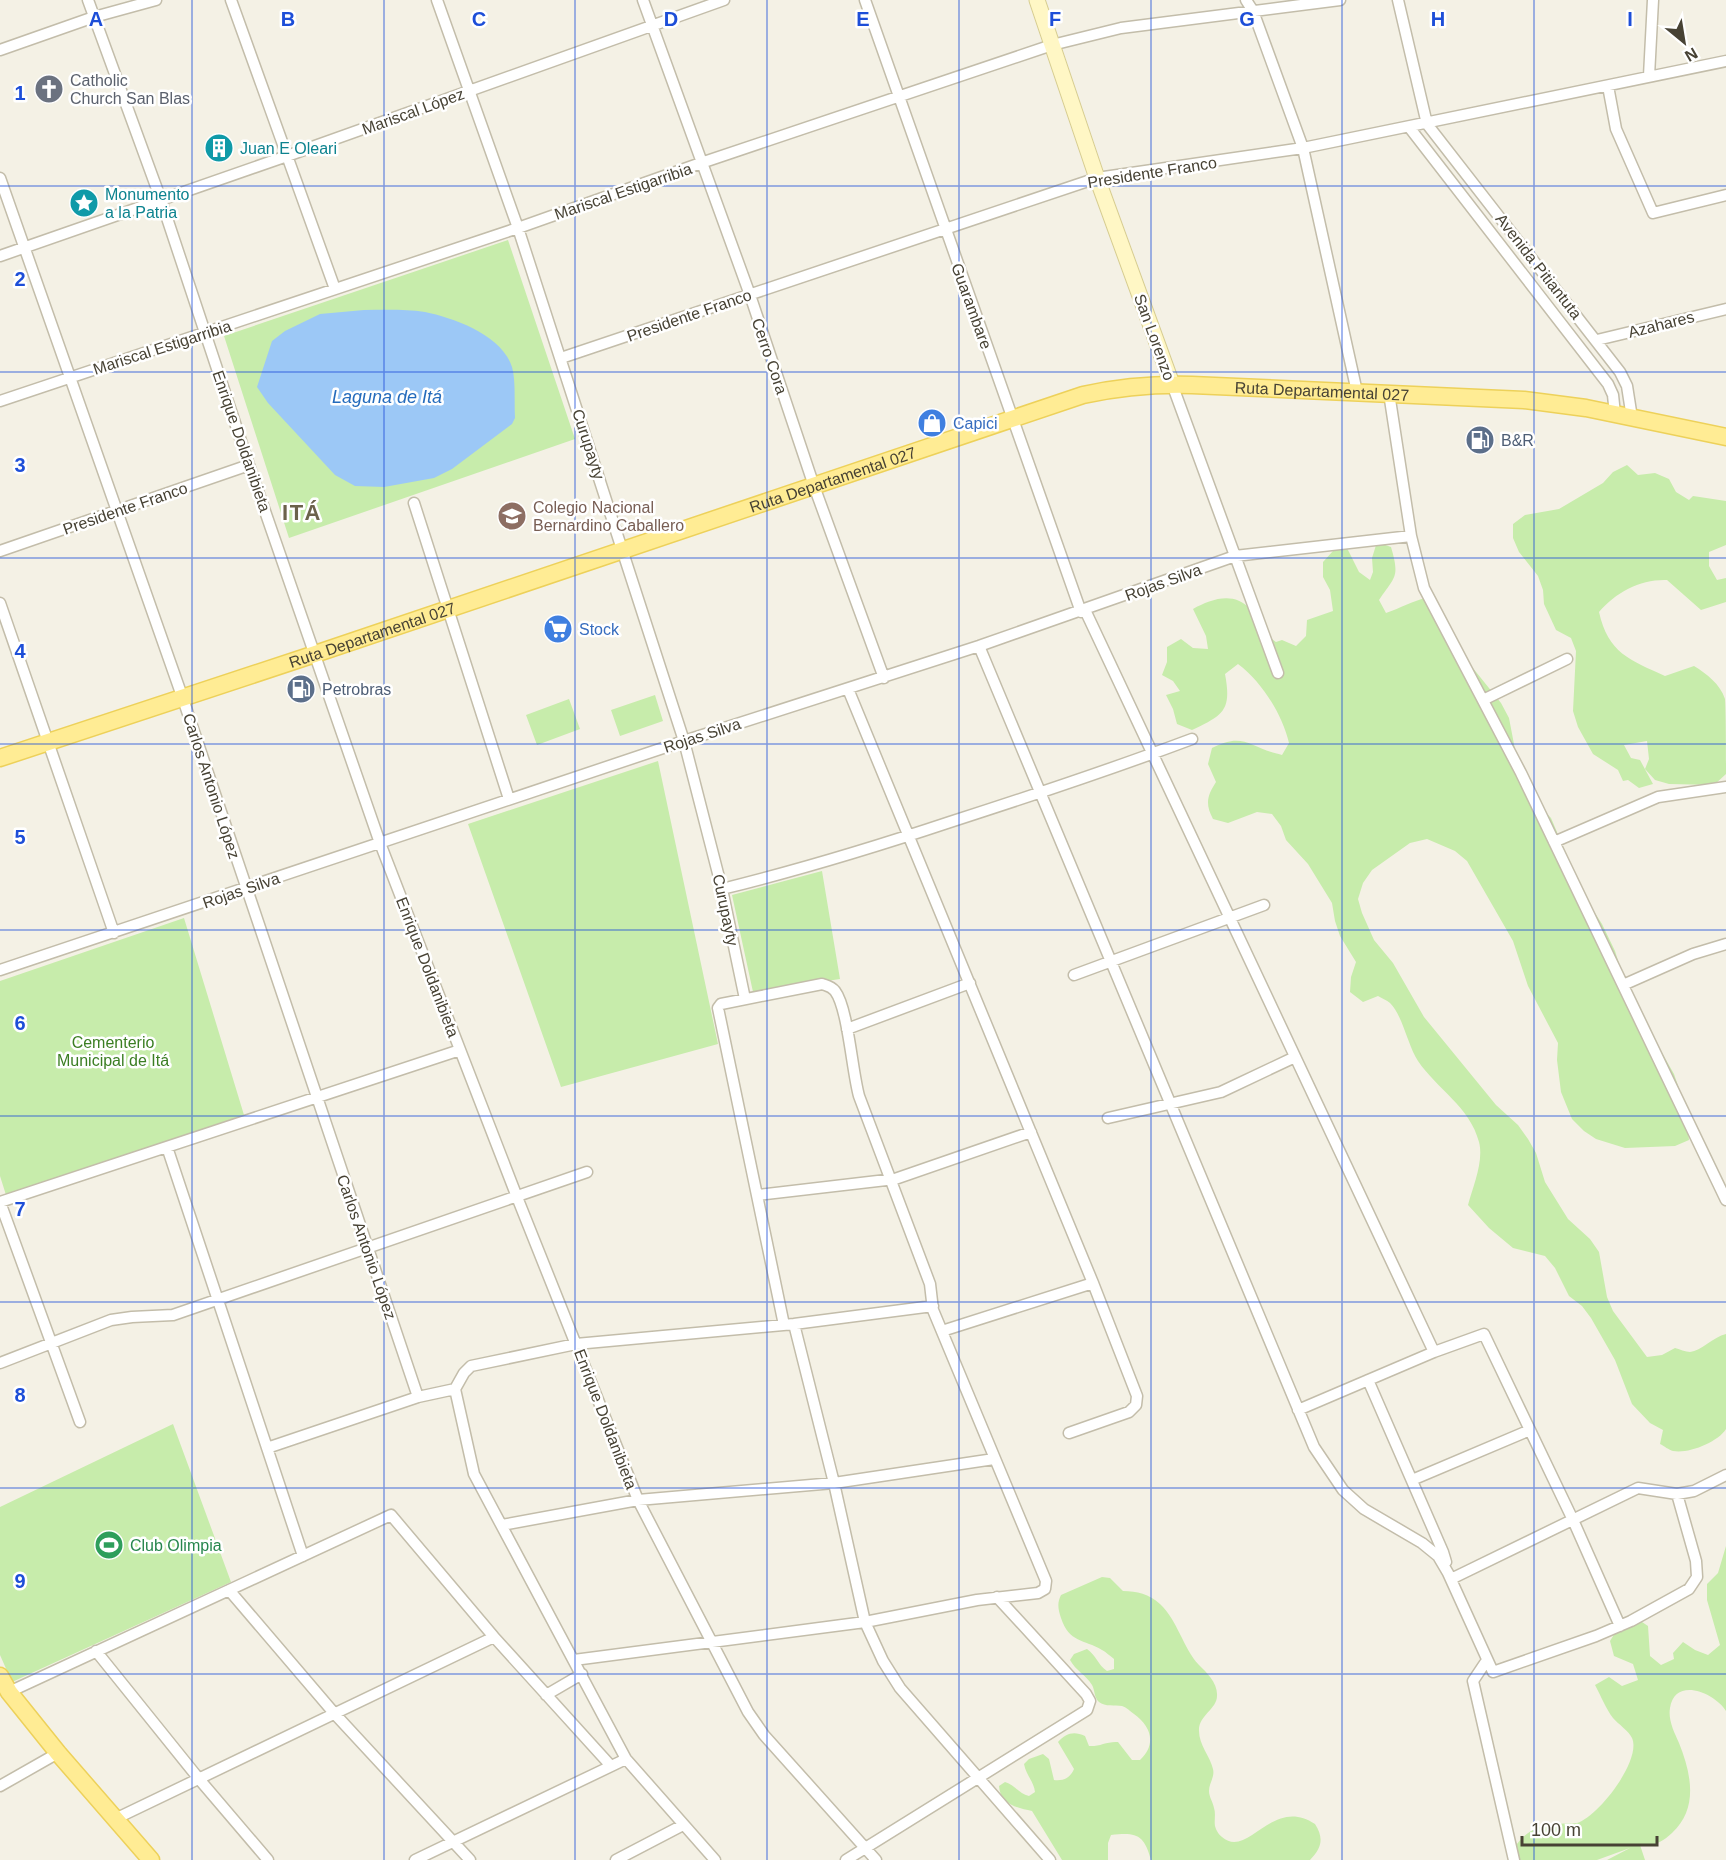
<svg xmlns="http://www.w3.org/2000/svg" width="1726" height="1860" font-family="Helvetica,sans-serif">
  <rect width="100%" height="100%" fill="#f4f1e5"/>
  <path fill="#c7ecab" d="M508,240l67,199 -286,99 -65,-202z
    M1627,465l11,10 17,-2 14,6 7,13 13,8 4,-4 33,5v44l-17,7v14l8,14 9,-2v24l-25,8 -34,-30c-26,-1 -51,12 -68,32 9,41 31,48 66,64l29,-10c13,8 26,18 31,33 1,12 1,60 1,75l-12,11 -45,-1 -14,-4 -10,-11 4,-10 -2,-18 -23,4 7,13 9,2 13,24 -14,4 -11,-8 -5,1 -5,-11 -25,-16 -15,-27 -5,-16 3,-60 -5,-13 -15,-8 -12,-26 -1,-14 -5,-14 -19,-24 -6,-14v-14l12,-9 34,-6 44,-26 10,-11z
    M1377,542l14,5c9,31 4,29 -12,53l7,13c15,-5 26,-12 40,-15l6,13 20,18 4,14 8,14 37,46 8,15 8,42 4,13 1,14 29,31 6,14 5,30 40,62 13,27 14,44 45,79 11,32 4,34 -14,6 -50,2 -29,-9 -12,-8 -12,-12 -11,-27 -4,-32 1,-17 -30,-57 -15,-45 -46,-80 -12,-10 -28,-12 -17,4 -38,27 -9,13 -5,16 4,14 12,27 19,23 31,54 72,88 22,20 10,14 8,14 9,29 23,37 22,20 9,13 8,45 6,14 34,46 15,-2 13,-7c4,1 11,4 15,4 11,-1 23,-15 36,-18v95c-8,13 -37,25 -53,22 -4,-1 -9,-5 -13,-7l3,-14 -13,-7 -18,-19 -17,-44 -24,-42 -9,-12 -13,-10 -14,-28 -10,-12 -32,-8 -24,-20 -21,-23c5,-19 16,-44 11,-63 -9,-35 -42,-53 -61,-81 -10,-15 -16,-47 -28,-58 -3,-3 -9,-5 -12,-7l-15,6 -13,-10 1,-15 5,-15 -16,-26 -5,-15 -3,-18 -24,-39 -22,-24 -5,-14 -9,-12 -15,-2 -29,11 -15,-4c-8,-15 -6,-23 3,-37l-8,-18 4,-16c32,-17 38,0 70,7l7,-12c-7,-29 -27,-61 -51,-79l-13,10c7,37 -2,41 -33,56l-15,-6 -4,-15 -7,-14 14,-4 -7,-10 -11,-6 5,-13v-15l14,-8 12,9 15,1 -2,-13 -13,-27c18,-10 41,-18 57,0 6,7 9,17 15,24 3,3 7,6 11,9l6,-2 14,6 10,-10 1,-16 26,-9 -3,-21 -7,-13v-15l10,-11 14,-3 12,24 11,8 3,-8 -1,-14z
    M655,695l8,26 -43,15 -9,-26z
    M569,699l11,30 -43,16 -11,-30z
    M658,761l60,283 -157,43 -93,-263z
    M822,871l18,108 -87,13 -21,-97z
    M184,918l60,197 -238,80 -6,-19v-195z
    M173,1424l58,158 -219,100 -12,-27v-148z
    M1726,1546v165c-11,-18 -51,-35 -56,-3 -2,12 4,24 9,35 12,30 20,65 -7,90 -10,9 -18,14 -32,12l5,15h-38l23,-12 -33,12h-82l-2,-10c11,-18 24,-25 46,-26 5,-1 13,0 18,-1 21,-6 65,-63 55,-85 -3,-7 -14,-14 -19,-20 -7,-9 -12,-22 -18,-33l14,-8 13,9 16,-6 -5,-16 -19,-8 -4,-15 8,-13 18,-10 12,8 2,30 11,9 13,-6 -1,-6 10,-11 12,8 13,5 12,-10 -13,-45v-16l11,-11z
    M1102,1577l8,1 13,13c14,0 26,3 37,13 18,17 23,44 39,61 8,8 19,18 18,31 0,13 -19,20 -18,35 0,14 11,25 14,38 2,8 -4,14 -4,22 0,6 4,11 5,17 2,6 0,12 1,18 1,4 4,9 7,11 26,23 50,-42 93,-13 9,14 7,24 -5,36h-159c-7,-26 -15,-28 -40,-25l-3,8v17h-46l-30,-49c-15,-3 -32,-7 -33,-25l6,-4c10,3 14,12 24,14l6,-4c-1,-10 -9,-17 -11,-28l5,-5 14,-5 6,5 5,21c10,1 16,-2 20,-11l-16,-27c8,-9 16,-11 27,-6l4,10c10,1 18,-5 29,-4l14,18h8c17,-16 11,-34 -6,-46 -4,-3 -8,-7 -12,-8 -7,-1 -17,1 -23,-4 -5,-4 -4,-12 -7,-17 -6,-10 -16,-14 -22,-25l4,-6 13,-5c9,6 11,16 20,22l7,-2v-10c-4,-3 -8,-7 -12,-9 -18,-11 -33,-7 -41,-32 -3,-9 -4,-15 0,-23z"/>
  <path fill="#9cc8f6" d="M364,310c20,0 41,-1 61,2 29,6 77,23 87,55 4,15 2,35 3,51l-3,6 -60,45 -18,9 -50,9 -29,-1 -20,-11 -67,-72 -11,-16 15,-46 13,-10 35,-17z"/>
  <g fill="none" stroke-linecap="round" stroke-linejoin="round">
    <g stroke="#c3bdaa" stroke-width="13">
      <path id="street" d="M88,0l73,200 88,265 131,378 137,354 121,303 110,212 16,23 112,125
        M231,0l104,289
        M437,0l81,228 166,513 38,148 23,110
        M643,0l107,295 64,191 70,192
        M865,0l216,612
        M1246,0l7,11 50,137 54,244
        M1398,0l29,124 193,248 7,14 5,32
        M0,50l94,-33 62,-17
        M1649,76l4,-76
        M1608,86l8,43 37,84 73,-18
        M1409,127l199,257 5,11 2,19
        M0,178l182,518 236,701
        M0,256l287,-100 437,-156
        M1597,340l129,-31
        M561,358l536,-180 206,-30 423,-87
        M1172,384l106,289
        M1389,393l22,143 13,52 97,185 205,427
        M0,401l518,-173 183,-65 351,-118 69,-17 219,-28
        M414,503l95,296
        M0,551l249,-86
        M0,603l114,330
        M1085,610l349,742
        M979,646l335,801 29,43 21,19 58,34 16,13 10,17 45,99 103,-36 35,-15 58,-32 8,-12 -1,-16 -19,-67
        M848,689l245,594 44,113 -1,9 -7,7 -60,21
        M1483,700l84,-41
        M1554,842l104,-45 68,-10
        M722,889c77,-19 153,-42 228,-67 81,-26 162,-53 242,-83
        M0,970l684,-229 295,-95 256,-90 176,-20
        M1074,975l190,-70
        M1623,985l70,-31 33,-10
        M847,1029l123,-46
        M1108,1118l113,-26 74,-35
        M167,1147l136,409
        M757,1195l138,-16 136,-47
        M0,1202l460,-152
        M0,1202l80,220
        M794,1324l40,159 31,139 18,39 17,27 150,172
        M942,1331l151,-48
        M0,1363l111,-43 21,-3 41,-2 414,-143
        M1368,1380l75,172 3,10
        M455,1389l9,-16 7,-7 105,-22 218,-20 139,-18
        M1298,1410l136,-58 50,-18 89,186 47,106
        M267,1448l151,-51 37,-8 19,85 152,285 89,101
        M1412,1480l118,-50
        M502,1525l136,-25 196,-17 160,-24
        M1451,1579l187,-91 39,6 17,-3 32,-16
        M229,1590l105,123 136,147
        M96,1651l103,128 69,81
        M574,1660l291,-38 112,-22 61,-7 7,-4 1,-8 -113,-271 -3,-26 -71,-188c-7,-25 -11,-88 -24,-105 -4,-5 -7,-5 -13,-7l-101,20 -3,4 66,317
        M1487,1660l-14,21 41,179
        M9,1692l382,-177 103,122 117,129
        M546,1695l36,-21
        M0,1786l58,-33
        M115,1819l379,-182
        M415,1860l211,-101
        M616,1860l67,-35
        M846,1860l241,-150 3,-9 -4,-7 -89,-97"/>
    </g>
    <g stroke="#d7cd91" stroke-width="17">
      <path id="secondary" d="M1037,0l60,178 75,206"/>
    </g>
    <g stroke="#edd15a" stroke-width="19">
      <g id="primary">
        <path id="s1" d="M0,758l315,-104 768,-259c37,-8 72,-11 109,-10l332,15 62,8 140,29"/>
        <path d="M0,1676l9,16 49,61 93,107"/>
      </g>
    </g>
    <use href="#street" stroke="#fff" stroke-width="10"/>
    <use href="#secondary" stroke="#fff7c5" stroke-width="15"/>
    <use href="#primary" stroke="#ffec94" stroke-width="16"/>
  </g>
  <path fill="none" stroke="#1d4ed8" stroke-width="1.5" stroke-opacity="0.55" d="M192,0v1860M384,0v1860M575,0v1860M767,0v1860M959,0v1860M1151,0v1860M1342,0v1860M1534,0v1860M0,186h1726M0,372h1726M0,558h1726M0,744h1726M0,930h1726M0,1116h1726M0,1302h1726M0,1488h1726M0,1674h1726"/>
  <defs>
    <g id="church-disc" transform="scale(1.5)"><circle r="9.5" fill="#6b7280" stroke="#fff"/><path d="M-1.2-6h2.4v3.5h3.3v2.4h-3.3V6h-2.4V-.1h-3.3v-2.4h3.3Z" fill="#fff"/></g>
    <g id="building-disc" transform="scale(1.5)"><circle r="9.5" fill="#0f9aa8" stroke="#fff"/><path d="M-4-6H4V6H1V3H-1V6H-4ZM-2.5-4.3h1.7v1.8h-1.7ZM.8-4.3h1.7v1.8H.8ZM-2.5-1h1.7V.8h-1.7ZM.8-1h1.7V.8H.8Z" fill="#fff"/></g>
    <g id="sight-disc" transform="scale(1.5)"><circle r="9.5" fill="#0f9aa8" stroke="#fff"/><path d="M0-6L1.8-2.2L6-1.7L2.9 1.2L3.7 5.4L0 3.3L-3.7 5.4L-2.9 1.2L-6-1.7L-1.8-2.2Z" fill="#fff"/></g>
    <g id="shop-disc" transform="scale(1.5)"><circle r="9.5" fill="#3f7fe0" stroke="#fff"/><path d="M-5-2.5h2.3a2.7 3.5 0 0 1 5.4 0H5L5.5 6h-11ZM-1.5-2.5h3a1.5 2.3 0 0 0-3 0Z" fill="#fff"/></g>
    <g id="fuel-disc" transform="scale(1.5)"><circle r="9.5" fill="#5c6f8a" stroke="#fff"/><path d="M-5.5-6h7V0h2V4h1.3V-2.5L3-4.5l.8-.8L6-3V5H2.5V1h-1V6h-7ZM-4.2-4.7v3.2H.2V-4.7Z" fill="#fff"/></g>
    <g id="university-disc" transform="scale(1.5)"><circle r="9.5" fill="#8d6e63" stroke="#fff"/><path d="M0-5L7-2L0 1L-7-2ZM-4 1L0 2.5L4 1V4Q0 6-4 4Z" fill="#fff"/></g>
    <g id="supermarket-disc" transform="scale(1.5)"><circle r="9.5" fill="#3f7fe0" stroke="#fff"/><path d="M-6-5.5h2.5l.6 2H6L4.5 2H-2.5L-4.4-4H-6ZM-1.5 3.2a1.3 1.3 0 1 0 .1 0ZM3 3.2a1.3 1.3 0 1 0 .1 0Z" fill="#fff"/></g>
    <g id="stadium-disc" transform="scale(1.5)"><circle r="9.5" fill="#2e9e5b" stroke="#fff"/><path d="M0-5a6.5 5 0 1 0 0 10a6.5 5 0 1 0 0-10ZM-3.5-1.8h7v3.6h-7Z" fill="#fff"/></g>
  </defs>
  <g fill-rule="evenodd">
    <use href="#church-disc" x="49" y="89"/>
    <use href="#building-disc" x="219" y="148"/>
    <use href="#sight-disc" x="84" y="203"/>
    <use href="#shop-disc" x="932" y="423"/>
    <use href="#fuel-disc" x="1480" y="440"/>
    <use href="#university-disc" x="512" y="516"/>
    <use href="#supermarket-disc" x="558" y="629"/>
    <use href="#fuel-disc" x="301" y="689"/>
    <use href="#stadium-disc" x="109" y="1545"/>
  </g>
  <g text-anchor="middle" stroke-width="5" stroke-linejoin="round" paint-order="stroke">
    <g font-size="16" fill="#5b616d" stroke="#fff" text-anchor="start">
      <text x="70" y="86">Catholic<tspan x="70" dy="18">Church San Blas</tspan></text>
    </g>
    <g font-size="16" fill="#474234" stroke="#fff">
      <text transform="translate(413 111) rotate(-20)" y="6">Mariscal López</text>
      <text transform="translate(1152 172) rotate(-9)" y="6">Presidente Franco</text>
      <text transform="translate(623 191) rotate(-19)" y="6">Mariscal Estigarribia</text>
      <text transform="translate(1539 266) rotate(52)" y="6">Avenida Pitiantuta</text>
      <text transform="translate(972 306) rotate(70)" y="6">Guarambare</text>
      <text transform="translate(689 315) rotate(-19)" y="6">Presidente Franco</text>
      <text transform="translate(1661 324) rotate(-14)" y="6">Azahares</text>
      <text transform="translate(1155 337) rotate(70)" y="6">San Lorenzo</text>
      <text transform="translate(162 347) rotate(-18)" y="6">Mariscal Estigarribia</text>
      <text transform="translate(770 356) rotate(71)" y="6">Cerro Cora</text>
      <text dy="6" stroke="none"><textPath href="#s1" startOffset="1382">Ruta Departamental 027</textPath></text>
      <text transform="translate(242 441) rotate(71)" y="6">Enrique Doldanibieta</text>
      <text transform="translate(589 444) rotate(72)" y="6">Curupayty</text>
      <text dy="6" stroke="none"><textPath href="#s1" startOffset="878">Ruta Departamental 027</textPath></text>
      <text transform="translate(125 508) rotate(-19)" y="6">Presidente Franco</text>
      <text transform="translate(1163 582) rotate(-20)" y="6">Rojas Silva</text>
      <text dy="6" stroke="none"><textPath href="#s1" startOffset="392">Ruta Departamental 027</textPath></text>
      <text transform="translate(702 735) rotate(-18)" y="6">Rojas Silva</text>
      <text transform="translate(212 786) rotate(72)" y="6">Carlos Antonio López</text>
      <text transform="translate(241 890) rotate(-19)" y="6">Rojas Silva</text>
      <text transform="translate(726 910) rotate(78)" y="6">Curupayty</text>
      <text transform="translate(428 967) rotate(69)" y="6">Enrique Doldanibieta</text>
      <text transform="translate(367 1247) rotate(71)" y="6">Carlos Antonio López</text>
      <text transform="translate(606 1419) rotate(69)" y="6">Enrique Doldanibieta</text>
    </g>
    <g font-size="16" fill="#0d838f" stroke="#fff" text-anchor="start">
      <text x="240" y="154">Juan E Oleari</text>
      <text x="105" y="200">Monumento<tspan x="105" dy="18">a la Patria</tspan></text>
    </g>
    <g font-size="16" fill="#366cbe" stroke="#fff" text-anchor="start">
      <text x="953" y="429">Capici</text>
      <text x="579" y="635">Stock</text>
    </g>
    <g font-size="16" fill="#4e5e75" stroke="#fff" text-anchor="start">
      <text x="1501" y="446">B&amp;R</text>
      <text x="322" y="695">Petrobras</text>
    </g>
    <g font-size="16" fill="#785e54" stroke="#fff" text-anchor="start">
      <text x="533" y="513">Colegio Nacional<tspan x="533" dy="18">Bernardino Caballero</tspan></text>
    </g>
    <g font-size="16" fill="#3b7e23" stroke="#fff">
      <text x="113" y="1048">Cementerio<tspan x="113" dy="18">Municipal de Itá</tspan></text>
    </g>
    <g font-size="16" fill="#27864d" stroke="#fff" text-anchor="start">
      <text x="130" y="1551">Club Olimpia</text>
    </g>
    <g font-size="18" font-style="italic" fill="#246bbc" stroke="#fff">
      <text x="387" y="403">Laguna de Itá</text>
    </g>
    <g font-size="22" font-weight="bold" letter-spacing="1.5" fill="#6b624b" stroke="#fff">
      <text x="302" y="520">ITÁ</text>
    </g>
  </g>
  <g font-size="20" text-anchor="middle" font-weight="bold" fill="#1d4ed8" stroke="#fff" stroke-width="5" stroke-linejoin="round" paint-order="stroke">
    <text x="96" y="26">A</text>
    <text x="288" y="26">B</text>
    <text x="479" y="26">C</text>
    <text x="671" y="26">D</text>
    <text x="863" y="26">E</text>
    <text x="1055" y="26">F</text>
    <text x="1247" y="26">G</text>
    <text x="1438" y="26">H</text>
    <text x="1630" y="26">I</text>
    <text x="20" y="100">1</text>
    <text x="20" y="286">2</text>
    <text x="20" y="472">3</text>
    <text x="20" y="658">4</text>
    <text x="20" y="844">5</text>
    <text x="20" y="1030">6</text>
    <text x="20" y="1216">7</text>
    <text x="20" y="1402">8</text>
    <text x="20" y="1588">9</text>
  </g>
  <g transform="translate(1684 42) rotate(150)" stroke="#ffffff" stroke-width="4.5" paint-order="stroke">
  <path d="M0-4.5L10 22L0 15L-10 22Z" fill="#474234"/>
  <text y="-9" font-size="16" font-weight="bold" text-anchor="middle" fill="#474234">N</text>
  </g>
  <path d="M1522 1836v9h135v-9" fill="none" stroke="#474234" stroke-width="3"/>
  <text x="1531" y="1836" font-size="18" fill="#474234" stroke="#ffffff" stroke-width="4.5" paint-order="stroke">100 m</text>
</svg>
